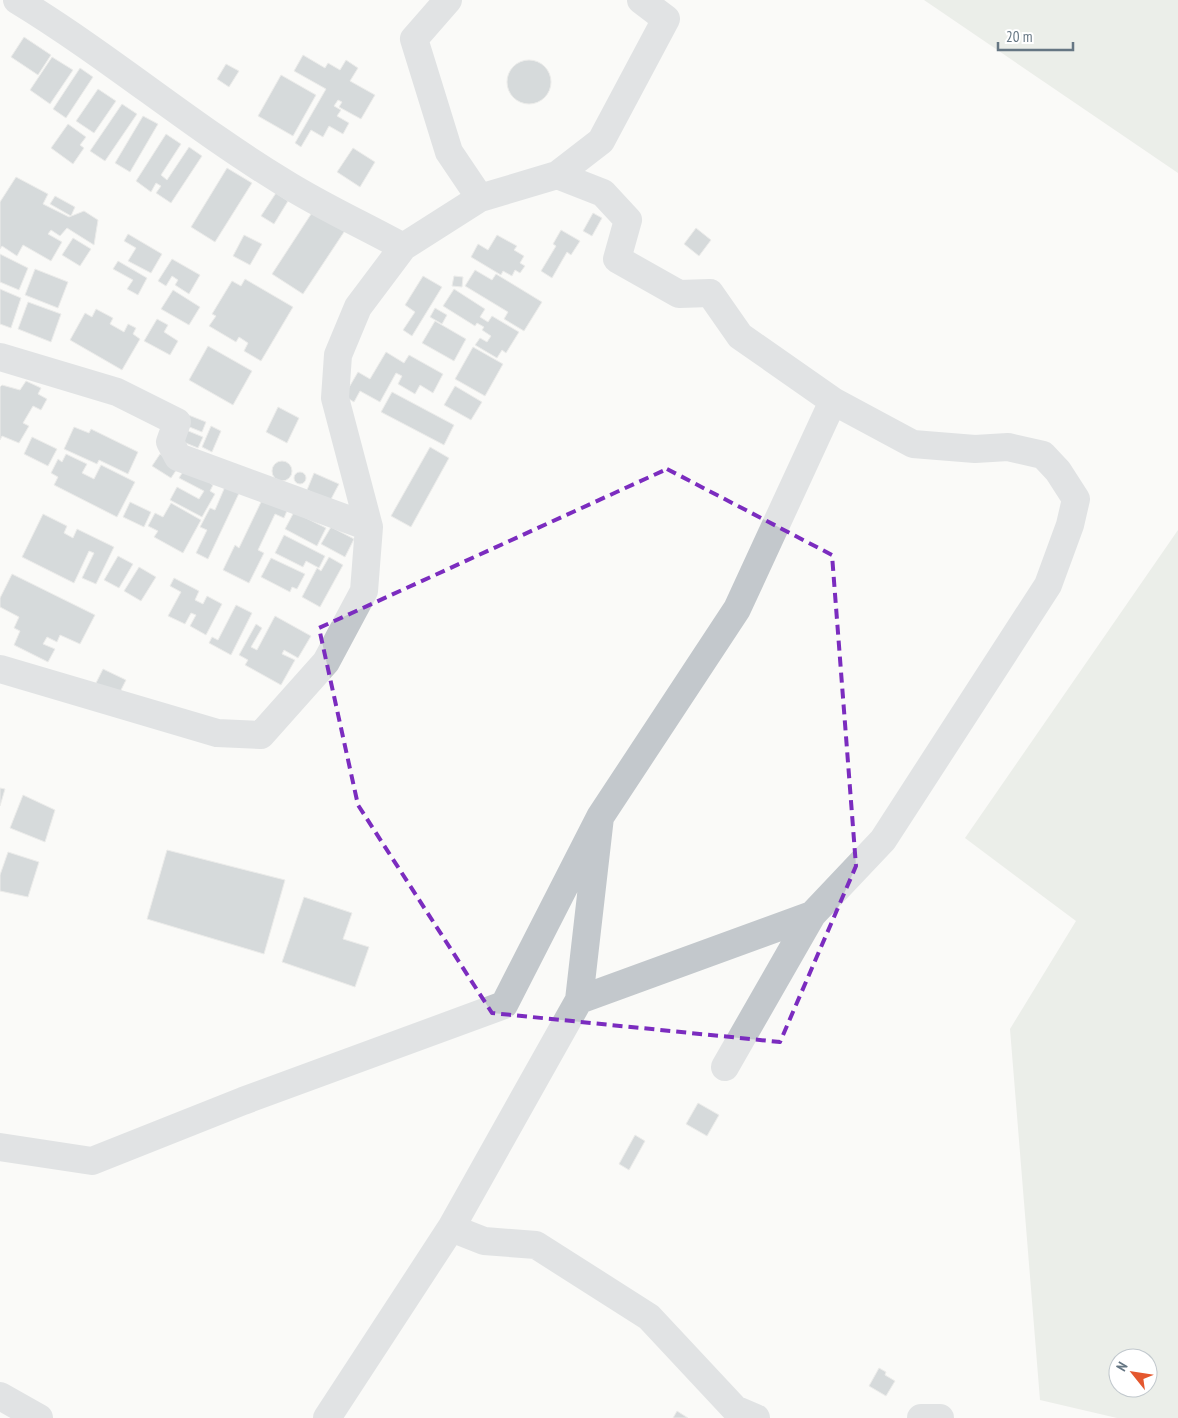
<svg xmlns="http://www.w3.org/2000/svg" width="1178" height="1418" font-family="'PT Sans Narrow',sans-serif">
  <rect width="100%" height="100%" fill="#fafaf8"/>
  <path fill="#dadfd7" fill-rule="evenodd" d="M924,0h254v173z
    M1178,530v888h-61l-77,-18 -30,-371 66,-108 -111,-83zM1118,1358h30v30h-30z"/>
  <path fill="#aab3b9" stroke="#dcdcda" d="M24,37l27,18 -13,20 -27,-18z
    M303,55l22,13 3,-5 12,7 6,-10 12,8 -8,13 25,14 -14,24 -22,-12 3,-5 -4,-2 -4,6 7,4 -4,6 12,7 -6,11 -14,-8 -6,11 -12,-7 -10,17 -6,-4 31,-54 -32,-18z
    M52,57l21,13 -23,34 -20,-14z
    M507 82a22 22 0 1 1 44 0a22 22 0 1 1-44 0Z
    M226,64l13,7 -10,16 -12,-8z
    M80,68l13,9 -27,41 -13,-9z
    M281,75l35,20 -23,41 -35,-20z
    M98,89l18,12 -22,32 -18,-12z
    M122,104l15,10 -32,47 -15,-10z
    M143,116l15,8 -28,48 -15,-9z
    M68,124l18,13 -6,8 4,3 -11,16 -22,-16z
    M166,134l15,10 -20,31 6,5 22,-33 13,9 -31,47 -15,-10 5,-7 -5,-3 -5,9 -15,-11z
    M353,148l22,14 -15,25 -23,-15z
    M227,168l25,15 -37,59 -24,-15z
    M16,177l32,17 -5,10 26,13 15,-6 14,9 -4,25 -27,-17 -7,8 -9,-6 -3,4 14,8 -11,19 -28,-16 -6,11 -15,-10 -2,3v-47z
    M276,193l12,8 -14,23 -13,-8z
    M55,196l20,11 -4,9 -21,-12z
    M315,208l31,21 -43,65 -31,-20z
    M593,213l9,5 -10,18 -9,-5z
    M696,228l15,12 -12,16 -15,-12z
    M561,230l19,11 -9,14 -4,-3 -15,26 -11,-7 15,-25 -3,-2z
    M128,234l34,20 -11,19 -23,-12 8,-13 -12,-7z
    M244,235l18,9 -12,21 -17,-9z
    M497,235l20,11 -3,4 10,6 -4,7 5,3 -5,7 -5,-3 -3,6 -9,-5 -2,4 -30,-18 7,-13 10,6z
    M73,238l18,11 -11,17 -18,-11z
    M0,254l28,14 -9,22 -19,-8z
    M172,259l28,16 -11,19 -14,-9 3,-5 -6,-4 -6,10 -8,-5z
    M118,261l29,17 -9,17 -11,-6 6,-9 -20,-11z
    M35,269l33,13 -10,26 -33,-13z
    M475,270l17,10 4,-6 46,28 -18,29 -20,-12 4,-7 -43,-26z
    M423,276l19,11 -30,49 -9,-6 12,-18 -10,-7z
    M454,276l9,1 -1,10 -10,-1z
    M245,279l48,28 -32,54 -17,-10 4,-8 -9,-6 -3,5 -27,-16 7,-10 -4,-2 20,-33 9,5z
    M0,289l21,9 -10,30 -11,-4z
    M454,289l31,20 -5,8 8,5 4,-6 27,16 -13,21 -4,-3 -5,8 -22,-13 5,-7 7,4 4,-6 -9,-6 2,-3 -7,-4 -2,3 -32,-20z
    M173,290l27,17 -11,18 -28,-16z
    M28,302l33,12 -10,28 -33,-13z
    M435,308l12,7 -5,9 -12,-7z
    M96,309l17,9 -3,6 14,8 4,-8 8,4 -3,6 7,5 -18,31 -52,-30 15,-27 7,4z
    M157,319l11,6 -4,7 14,9 -8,14 -26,-14z
    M435,321l31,18 -12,22 -32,-18z
    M208,346l44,25 -19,34 -44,-25z
    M473,347l30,17 -18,32 -30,-17z
    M386,352l18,11 5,-8 34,19 -10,19 -13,-8 -5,9 -17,-10 4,-8 -6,-3 -16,29 -20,-11 -6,11 -10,-6 14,-24 12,7z
    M26,381l15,7 -3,6 9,5 -6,11 -8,-4 -10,17 6,3 -10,17 -17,-7 -2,4v-53l2,-2 18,5z
    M455,386l27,16 -11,18 -27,-15z
    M392,392l62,33 -10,20 -63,-33z
    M278,407l21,11 -12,25 -21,-11z
    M186,414l20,8 -4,10 -20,-8z
    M211,426l10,5 -9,21 -10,-5z
    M74,427l15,6 2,-4 47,23 -10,22 -29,-14 -2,4 -33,-15z
    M181,428l22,9 -5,11 -22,-9z
    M32,437l25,12 -9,17 -24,-12z
    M430,447l19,11 -38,69 -20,-11z
    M66,454l21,10 -5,9 12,6 7,-14 34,17 -18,35 -63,-32 4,-8 -7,-4 7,-14 4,3z
    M160,454l19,12 -8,12 -19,-12z
    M272 471a10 10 0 1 1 20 0a10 10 0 1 1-20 0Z
    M184,470l30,6 -4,7 3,2 -3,6 5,3 -13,23 -32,-17 7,-13 22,12 5,-8 -25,-13z
    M294 478a6 6 0 1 1 12 0a6 6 0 1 1-12 0Z
    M314,473l25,11 -9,17 -23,-11z
    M227,482l14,7 -33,70 -12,-6 11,-23 -7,-3 10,-19 5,2z
    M262,500l27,6 -5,12 -9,-4 -17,36 6,3 -15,30 -26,-13 12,-25 4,3z
    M130,502l21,10 -7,15 -21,-10z
    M171,503l30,17 -18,33 -29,-16 4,-6 -10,-5 7,-13 8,4z
    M294,512l32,16 -9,18 -32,-17z
    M43,514l24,12 -3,7 9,5 4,-9 37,18 -18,37 -14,-6 12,-25 -5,-2 -15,32 -52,-26z
    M331,527l23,12 -9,18 -24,-13z
    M284,535l41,21 -6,12 -13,-7 -3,6 -28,-14z
    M118,556l15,8 -14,24 -15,-8z
    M329,557l14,8 -23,42 -18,-10 15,-29 4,3z
    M271,558l34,16 -8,15 -5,-2 -2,5 -29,-15z
    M139,567l17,10 -15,24 -17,-10z
    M12,574l83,41 -15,29 -20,-9 -3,7 -10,-5 -4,7 12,5 -7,13 -34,-17 6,-14 -6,-3 5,-11 -19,-10v-9z
    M174,578l25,13 -4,9 8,4 4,-8 15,8 -16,31 -16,-9 6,-11 -5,-2 -6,11 -17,-8 13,-24 -11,-6z
    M236,605l16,8 -21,42 -22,-12 3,-6 6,3z
    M275,616l36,20 -13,22 -14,-8 -2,4 13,6 -14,25 -36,-20 3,-5 -9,-5 17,-31 6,4 -11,19 6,3z
    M103,669l23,11 -8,16 -23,-11z
    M0,788l5,1 -5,17z
    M23,795l32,15 -10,32 -35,-14z
    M167,850l118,30 -21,74 -117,-35z
    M8,852l31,10 -11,35 -28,-6v-16z
    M304,897l48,16 -9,26 26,8 -14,40 -73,-25z
    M698,1103l21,12 -12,21 -21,-12z
    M635,1135l10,6 -16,29 -10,-6z
    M879,1368l7,4 -1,3 10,6 -9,15 -17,-10z
    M677,1411l11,7h-15z"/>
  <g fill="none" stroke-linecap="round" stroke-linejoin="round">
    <path stroke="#c3c8cc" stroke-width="28" d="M17,0c92,56 174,126 266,182 38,24 80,43 120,65
      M448,0l-34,39 35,113 31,46
      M557,175l46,18 25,27 -11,39 62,35 31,-1 30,43 93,65 80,43 62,5 33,-2 35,8 15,16 18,28 -6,26 -22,60 -165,255 -71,75 -87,152
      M0,357l117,35 60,30 -7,20 8,15 191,70
      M0,669l217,64 44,2 65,-73 38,-71 5,-64 -34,-129 3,-43 20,-48 45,-60 77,-49 77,-23 44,-34 65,-122 -25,-19
      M579,1000l21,-183 137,-208 96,-208
      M0,1147l92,14 151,-60 261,-96 96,-188
      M451,1228l128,-228 233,-85
      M0,1396l39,22
      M327,1418l124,-190 33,13 52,4 113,72 86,92 21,9
      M921,1418h19"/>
  </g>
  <path d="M0 0H1178V1418H0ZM667,469l165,86 24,311 -76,176 -288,-29 -134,-208 -39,-177z" fill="#fafaf8" fill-opacity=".55" fill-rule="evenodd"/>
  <path fill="none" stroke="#7b2cbf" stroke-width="4" stroke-dasharray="10 6" stroke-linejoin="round" d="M667,469l165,86 24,311 -76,176 -288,-29 -134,-208 -39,-177z"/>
  <g transform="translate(1133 1373) rotate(300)"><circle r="24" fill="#ffffff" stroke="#c1c8cd"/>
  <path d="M0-4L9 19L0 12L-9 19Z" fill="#e4572e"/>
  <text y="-8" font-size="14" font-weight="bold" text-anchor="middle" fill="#657683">N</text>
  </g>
  <path d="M998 42v8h75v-8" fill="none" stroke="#657683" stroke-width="2.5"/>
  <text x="1006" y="42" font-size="15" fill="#657683" stroke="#ffffff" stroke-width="4" paint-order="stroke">20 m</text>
</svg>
